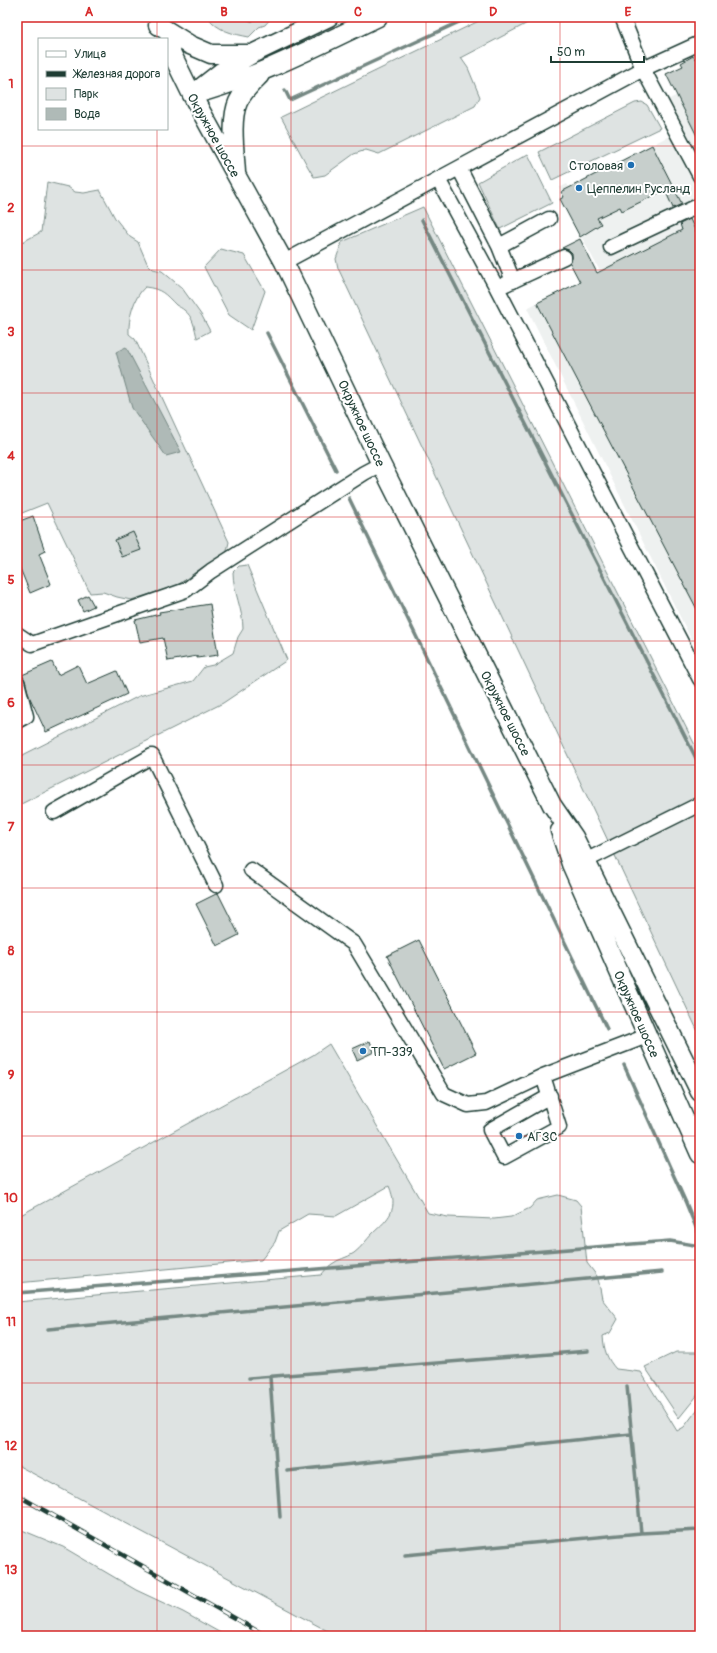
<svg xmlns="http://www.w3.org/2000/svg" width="717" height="1653" font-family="Pangolin,sans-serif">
  <rect width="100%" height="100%" fill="#fff"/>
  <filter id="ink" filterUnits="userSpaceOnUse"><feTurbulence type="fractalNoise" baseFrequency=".025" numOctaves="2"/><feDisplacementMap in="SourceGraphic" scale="8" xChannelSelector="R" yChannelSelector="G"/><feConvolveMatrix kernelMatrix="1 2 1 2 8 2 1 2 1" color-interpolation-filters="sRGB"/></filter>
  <g filter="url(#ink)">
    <path fill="#eef1f0" d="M700,84v573l-173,-349 73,-37 -40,-73 3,-2 -4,-8 8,-4 2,3 100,-51 -16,-29z"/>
    <path fill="#dee3e2" stroke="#7e908b" d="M208,17h64l-7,8 -6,2 -10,10c-15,-3 -32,-6 -41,-20z
      M487,17h52l-78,41 7,10 12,29 -5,9 -96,48 -13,-4 -12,4 -29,21 -11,2 -6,-10 -27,-50z
      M642,102l5,3 13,23 -108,52 -13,-28 96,-49z
      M528,154l24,49 -52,26 -22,-47z
      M47,182l21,5 7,5 9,1 16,-3 15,28 15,19 8,5 9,21 6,6 9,2 20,17 20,28 8,15 -13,7c-2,-9 -4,-22 -13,-28 -2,-2 -5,-3 -8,-5 -11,-11 -14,-16 -31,-18 -11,10 -17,31 -16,47l6,5 94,203 -3,13 -7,5 -16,7 -27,19 -45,14 -14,-3 -14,-5 -13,1 -43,-90 -30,12v-270l24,-13z
      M423,207l277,548v281l-362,-768 -2,-9 6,-17z
      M221,249l23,6 21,36 -14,39 -22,-15 -25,-48z
      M247,565l40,95 -64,43 -206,103v-48l122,-62 54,-15 11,-14 9,-2 20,-12 5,-16 5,-8c0,-20 -10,-37 -10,-57l6,-6z
      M329,1044l99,169 20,4 46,2 17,-2 19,-9 7,-8 21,-5 18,5 5,6 6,57 10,13 2,7 3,16 16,20 -8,14 -7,3c1,14 4,23 13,33l25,3 36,59 7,-4 16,-21v230h-363l-320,-171v-163l304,-27c3,-3 7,-9 11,-11 6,-5 15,-6 22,-11 7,-5 12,-13 19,-20 16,-15 26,-23 16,-47l-53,30 -28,-2 -29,17 -4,11 -14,18 -244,23v-66l296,-162z
      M676,1352h20l4,4v36l-21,26 -34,-51z
      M17,1528l46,19 73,43 47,22 43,24h-209z"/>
    <path fill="#afbab7" stroke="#758883" d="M126,347l55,105 -15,4 -34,-48 -16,-56z"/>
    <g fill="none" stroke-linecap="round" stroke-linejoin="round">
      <path stroke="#758883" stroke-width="3.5" d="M244,17l8,3
        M285,90l5,10 180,-83
        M422,220l278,546
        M267,333l69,137
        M349,498l258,531
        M624,1065l62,138 14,34
        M17,1293l653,-52 30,5
        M48,1329l614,-57
        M270,1377l10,140
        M249,1378l339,-27
        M287,1471l344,-37
        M641,1533l59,-3
        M405,1555l236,-22 -14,-147"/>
    </g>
    <path fill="#c7cfcc" stroke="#1f3d34" d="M693,56l2,3 5,-2v85l-34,-68 17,-8 -2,-3z
      M652,145l30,59 -9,4 -8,-18 -43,21 -2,-4 -23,11 4,6 -21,13 -20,-38 4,-2 -3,-5z
      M690,219l6,13 4,-2v385l-163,-312 43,-21 -10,-19 2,-5v-5l-3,-3 -7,-2 18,-9 17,34 85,-43 -2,-6z
      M33,516l12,35 -6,3 12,30 -21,9 -13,-32v-39z
      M133,532l8,18 -19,7 -7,-17z
      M88,595l6,11 -11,5 -5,-11z
      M210,604l8,51 -21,3v-2l-29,5 -5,-23 -23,4 -5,-22 25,-6 -1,-2z
      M52,662l6,13 20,-10 9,19 30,-13 10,23 -81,38 -17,-36 -4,-16 -3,-5z
      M218,893l21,42 -22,11 -21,-42z
      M419,940l57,113 -32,16 -57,-113z
      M370,1041l4,11 -17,8 -5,-11z"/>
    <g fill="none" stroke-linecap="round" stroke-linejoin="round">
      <g stroke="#1f3d34" stroke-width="17">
        <path id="minor" d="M700,43l-57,26 57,107
          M459,168l40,78 14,35
          M438,179l59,109 67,-31
          M499,246l50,-27
          M611,247l89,-42
          M284,262l359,-193 -21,-52
          M497,288l203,391
          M17,634l15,10 154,-54 25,-19 153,-98 17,-9
          M17,682l9,34 -9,5
          M54,812l98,-56 64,129
          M585,861l115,-57
          M251,870l103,74 90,150 24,11 18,-2 57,-27 104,-40
          M543,1076l16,51 -55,30 -14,-27 60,-34"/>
      </g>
      <g stroke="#1f3d34" stroke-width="21">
        <path id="major" d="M158,25l32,20 21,9h40
          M167,44l25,51 92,167 97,202 171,341 22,32 126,255
          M198,90l23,-18 33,-19 75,-36
          M192,95c65,-17 125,-49 186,-78
          M236,173c-1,-20 -6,-53 2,-71 5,-11 14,-19 22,-27
          M560,831l11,33 129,290"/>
      </g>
      <use href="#minor" stroke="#fff" stroke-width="14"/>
      <use href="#major" stroke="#fff" stroke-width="18"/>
      <g stroke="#1f3d34" stroke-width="4.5">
        <path id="rail" d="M17,1495l249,141"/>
      </g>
      <use href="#rail" stroke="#fff" stroke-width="3" stroke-dasharray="9" stroke-linecap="butt"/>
    </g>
  </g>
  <path fill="none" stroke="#d62828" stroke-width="1" stroke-opacity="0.55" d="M157,17v22M291,17v1619M426,17v1619M560,17v1619M157,129v1507M17,146h683M17,270h683M17,393h683M17,517h683M17,641h683M17,765h683M17,888h683M17,1012h683M17,1136h683M17,1260h683M17,1383h683M17,1507h683"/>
  <g fill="#1f6fb2" stroke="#fff" stroke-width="1.5">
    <circle cx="631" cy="165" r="4"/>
    <circle cx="579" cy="188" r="4"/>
    <circle cx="363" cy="1051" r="4"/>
    <circle cx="519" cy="1136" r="4"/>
  </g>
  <g text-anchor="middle" stroke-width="4" stroke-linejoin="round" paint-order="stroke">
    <g font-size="13" fill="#1f3d34" stroke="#fff">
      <text transform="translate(214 135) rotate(61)" y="5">Окружное шоссе</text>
      <text transform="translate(362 423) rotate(65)" y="5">Окружное шоссе</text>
      <text transform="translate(506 713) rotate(63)" y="5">Окружное шоссе</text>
      <text transform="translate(637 1014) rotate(66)" y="5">Окружное шоссе</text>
    </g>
    <g font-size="13" fill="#1f3d34" stroke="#fff" text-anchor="start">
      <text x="623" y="170" text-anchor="end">Столовая</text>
      <text x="587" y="193">Цеппелин Русланд</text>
      <text x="371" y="1056">ТП-339</text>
      <text x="527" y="1141">АГЗС</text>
    </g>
  </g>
  <rect width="717" height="1653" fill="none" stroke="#fff" stroke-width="44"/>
  <rect x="38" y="38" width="130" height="92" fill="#ffffff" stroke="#a5b1ae"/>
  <rect x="46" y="51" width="20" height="6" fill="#ffffff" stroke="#a5b1ae"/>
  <text x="74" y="58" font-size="12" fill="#1f3d34">Улица</text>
  <rect x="46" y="71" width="20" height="6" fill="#1f3d34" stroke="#a5b1ae"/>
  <text x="74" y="78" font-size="12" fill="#1f3d34">Железная дорога</text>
  <rect x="46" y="88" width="20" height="12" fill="#dee3e2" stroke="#a5b1ae"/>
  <text x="74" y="98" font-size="12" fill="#1f3d34">Парк</text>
  <rect x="46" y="108" width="20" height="12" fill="#afbab7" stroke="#a5b1ae"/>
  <text x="74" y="118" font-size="12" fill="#1f3d34">Вода</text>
  <path d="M551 56v6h93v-6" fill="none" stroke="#1f3d34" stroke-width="2"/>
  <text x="557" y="56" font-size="12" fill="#1f3d34" stroke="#ffffff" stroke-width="3" paint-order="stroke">50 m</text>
  <rect x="22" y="22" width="673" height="1609" fill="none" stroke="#d62828" stroke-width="1.5"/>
  <g font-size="13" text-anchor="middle" font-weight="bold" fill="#d62828">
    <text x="89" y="16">A</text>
    <text x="224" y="16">B</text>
    <text x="358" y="16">C</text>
    <text x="493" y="16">D</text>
    <text x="628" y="16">E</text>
    <text x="11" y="88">1</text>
    <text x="11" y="212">2</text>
    <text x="11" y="336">3</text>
    <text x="11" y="460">4</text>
    <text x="11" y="584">5</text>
    <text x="11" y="707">6</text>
    <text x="11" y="831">7</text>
    <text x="11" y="955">8</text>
    <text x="11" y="1079">9</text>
    <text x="11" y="1202">10</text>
    <text x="11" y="1326">11</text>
    <text x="11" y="1450">12</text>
    <text x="11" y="1574">13</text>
  </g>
</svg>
